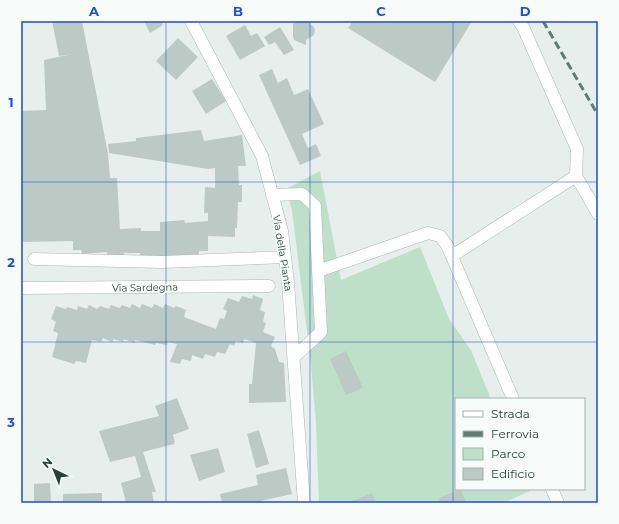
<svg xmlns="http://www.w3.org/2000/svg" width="619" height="524" font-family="Montserrat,sans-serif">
  <rect width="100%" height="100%" fill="#e6efeb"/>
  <path fill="#bfe0c8" d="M320,171l21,109 79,-33 29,72 22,31 20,49h-35v90h73l1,2 -27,12h-184l-3,-79 -5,-60 -19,-154 -6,-21z"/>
  <path fill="#bbcac4" d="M52,21h30l26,133 2,24h7l3,51 21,-1v3h19v-9l24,-2 1,3 23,-2v-8h-4l1,-26 10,1v-20l-7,1 -99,-16 -1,-9 28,-3v-3l65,-8 3,11 38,-6 4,31h-8l1,19h3v17h-4l-1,26h-2v9l-27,-1v15h-9v4h-25v5l-34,-3v-4h-16v4h-17v-5l-25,2 -1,-4h-8v-9l-52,1v-131l25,-1 -2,-50 28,-6 -13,2z
    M144,21h17l2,4 -13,8z
    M295,21h16l-1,3 3,2 2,4 -1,5 -8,5v5l-12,-5 -1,-4v-12z
    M353,21h119l-37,61 -87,-54z
    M245,25l6,11 6,-3 8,13 -25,14 -14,-24z
    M280,27l14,23 -10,5 -9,-13 -6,3 -5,-8z
    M178,38l20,19 -22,23 -20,-19z
    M272,69l6,14 9,-5 7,17 14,-6 16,35 -22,10 6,14 8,-4 5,12 -21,9 -41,-90z
    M212,79l14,22 -20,13 -14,-23z
    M253,295l10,4 -3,11 5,2 -2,10 3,1 -3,9 12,5 -4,9 4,3 4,13 5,1 2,39 -37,1v-19h3l4,-41 -12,-4 -1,4 -7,-2 -2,5 -4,-2 -5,10 -8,-2 -2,5 -10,-3 -2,5 -11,-4 -1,6 -9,-2 -2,5 -10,-2 7,-18 -9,-2 -1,3 -11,-2 -1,2 -20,-5 -1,3 -10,-4 -1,3 -9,-3 -2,3 -9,-4 -2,4 -9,-2 -6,23 -10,-2 -2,3 -22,-7 6,-24 -5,-2 3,-9 -5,-3 5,-13 10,3 1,-2 10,3 1,-4 9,3 2,-4 8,4 3,-3 9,3 2,-4 9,3 2,-3 8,3 2,-4 8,4 2,-4 10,4 2,-4 9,4 2,-4 9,4 2,-2 10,4 -2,7 32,12 4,-11 4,1 3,-8 -4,-2 5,-11 11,4 3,-6 10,3z
    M346,351l17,37 -17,7 -16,-36z
    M177,398l12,31 -16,6 2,7h-1v2l-31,8 13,40h-4l2,11h-28l-5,-20 20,-6 -6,-21 -25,6 -11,-31 60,-15 -4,-10z
    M259,430l10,34 -13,4 -9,-34z
    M218,448l7,24 -26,9 -9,-26z
    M286,468l6,26 -31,7v2h-39l-2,-9 38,-9 -2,-10z
    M50,483l1,20h-17v-19z
    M461,489l5,14h-26l-1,-5z
    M102,493v10h-39v-9z
    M372,493l4,10h-29z"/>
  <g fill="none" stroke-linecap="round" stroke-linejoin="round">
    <g stroke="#a8b8b2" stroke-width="13">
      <path id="minor" d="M191,21l71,135 20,75 6,52 16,220
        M576,176l22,38
        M272,195l30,-1 13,12 6,126 -27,25
        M452,256l124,-80 1,-27 -54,-122 -4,-6
        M34,259l129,3 122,-5
        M318,271l110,-38 12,3 7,9 66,154
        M21,288l248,-2
        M552,489l6,14"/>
    </g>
    <use href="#minor" stroke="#fff" stroke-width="12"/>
    <path stroke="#5f7d75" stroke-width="3" stroke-dasharray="8 4" stroke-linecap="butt" d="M543,21l55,94"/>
  </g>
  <path fill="none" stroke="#1d4ed8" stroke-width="1" stroke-opacity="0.55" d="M166,21v482M310,21v482M453,21v482M21,182h577M21,342h577"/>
  <g text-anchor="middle" stroke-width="3.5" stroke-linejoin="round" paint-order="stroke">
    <g font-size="10" fill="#24423a" stroke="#f7fbf9">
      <text transform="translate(283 253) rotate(81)" y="4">Via della Pianta</text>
      <text transform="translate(145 287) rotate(-1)" y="4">Via Sardegna</text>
    </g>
  </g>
  <rect width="619" height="524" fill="none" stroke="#f7fbf9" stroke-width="44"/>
  <rect x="455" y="398" width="130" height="92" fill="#f7fbf9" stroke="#a3b1ad"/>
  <rect x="463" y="411" width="20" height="6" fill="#ffffff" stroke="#a3b1ad"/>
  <text x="491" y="418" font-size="12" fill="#24423a">Strada</text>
  <rect x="463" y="431" width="20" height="6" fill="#5f7d75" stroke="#a3b1ad"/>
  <text x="491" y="438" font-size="12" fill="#24423a">Ferrovia</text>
  <rect x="463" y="448" width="20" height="12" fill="#bfe0c8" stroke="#a3b1ad"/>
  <text x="491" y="458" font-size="12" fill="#24423a">Parco</text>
  <rect x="463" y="468" width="20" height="12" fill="#bbcac4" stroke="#a3b1ad"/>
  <text x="491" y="478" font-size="12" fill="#24423a">Edificio</text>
  <g transform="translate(54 470) rotate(317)" stroke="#f7fbf9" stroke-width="3" paint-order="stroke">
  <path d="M0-3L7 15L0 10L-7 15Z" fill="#24423a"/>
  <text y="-6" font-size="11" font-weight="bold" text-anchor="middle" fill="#24423a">N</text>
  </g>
  <rect x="22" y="22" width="575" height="480" fill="none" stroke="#1d4ed8" stroke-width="1.5"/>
  <g font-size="13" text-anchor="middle" font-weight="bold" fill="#1d4ed8">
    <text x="94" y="16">A</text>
    <text x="238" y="16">B</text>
    <text x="381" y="16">C</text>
    <text x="525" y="16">D</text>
    <text x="11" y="107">1</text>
    <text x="11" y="267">2</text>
    <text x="11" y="427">3</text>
  </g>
</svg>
